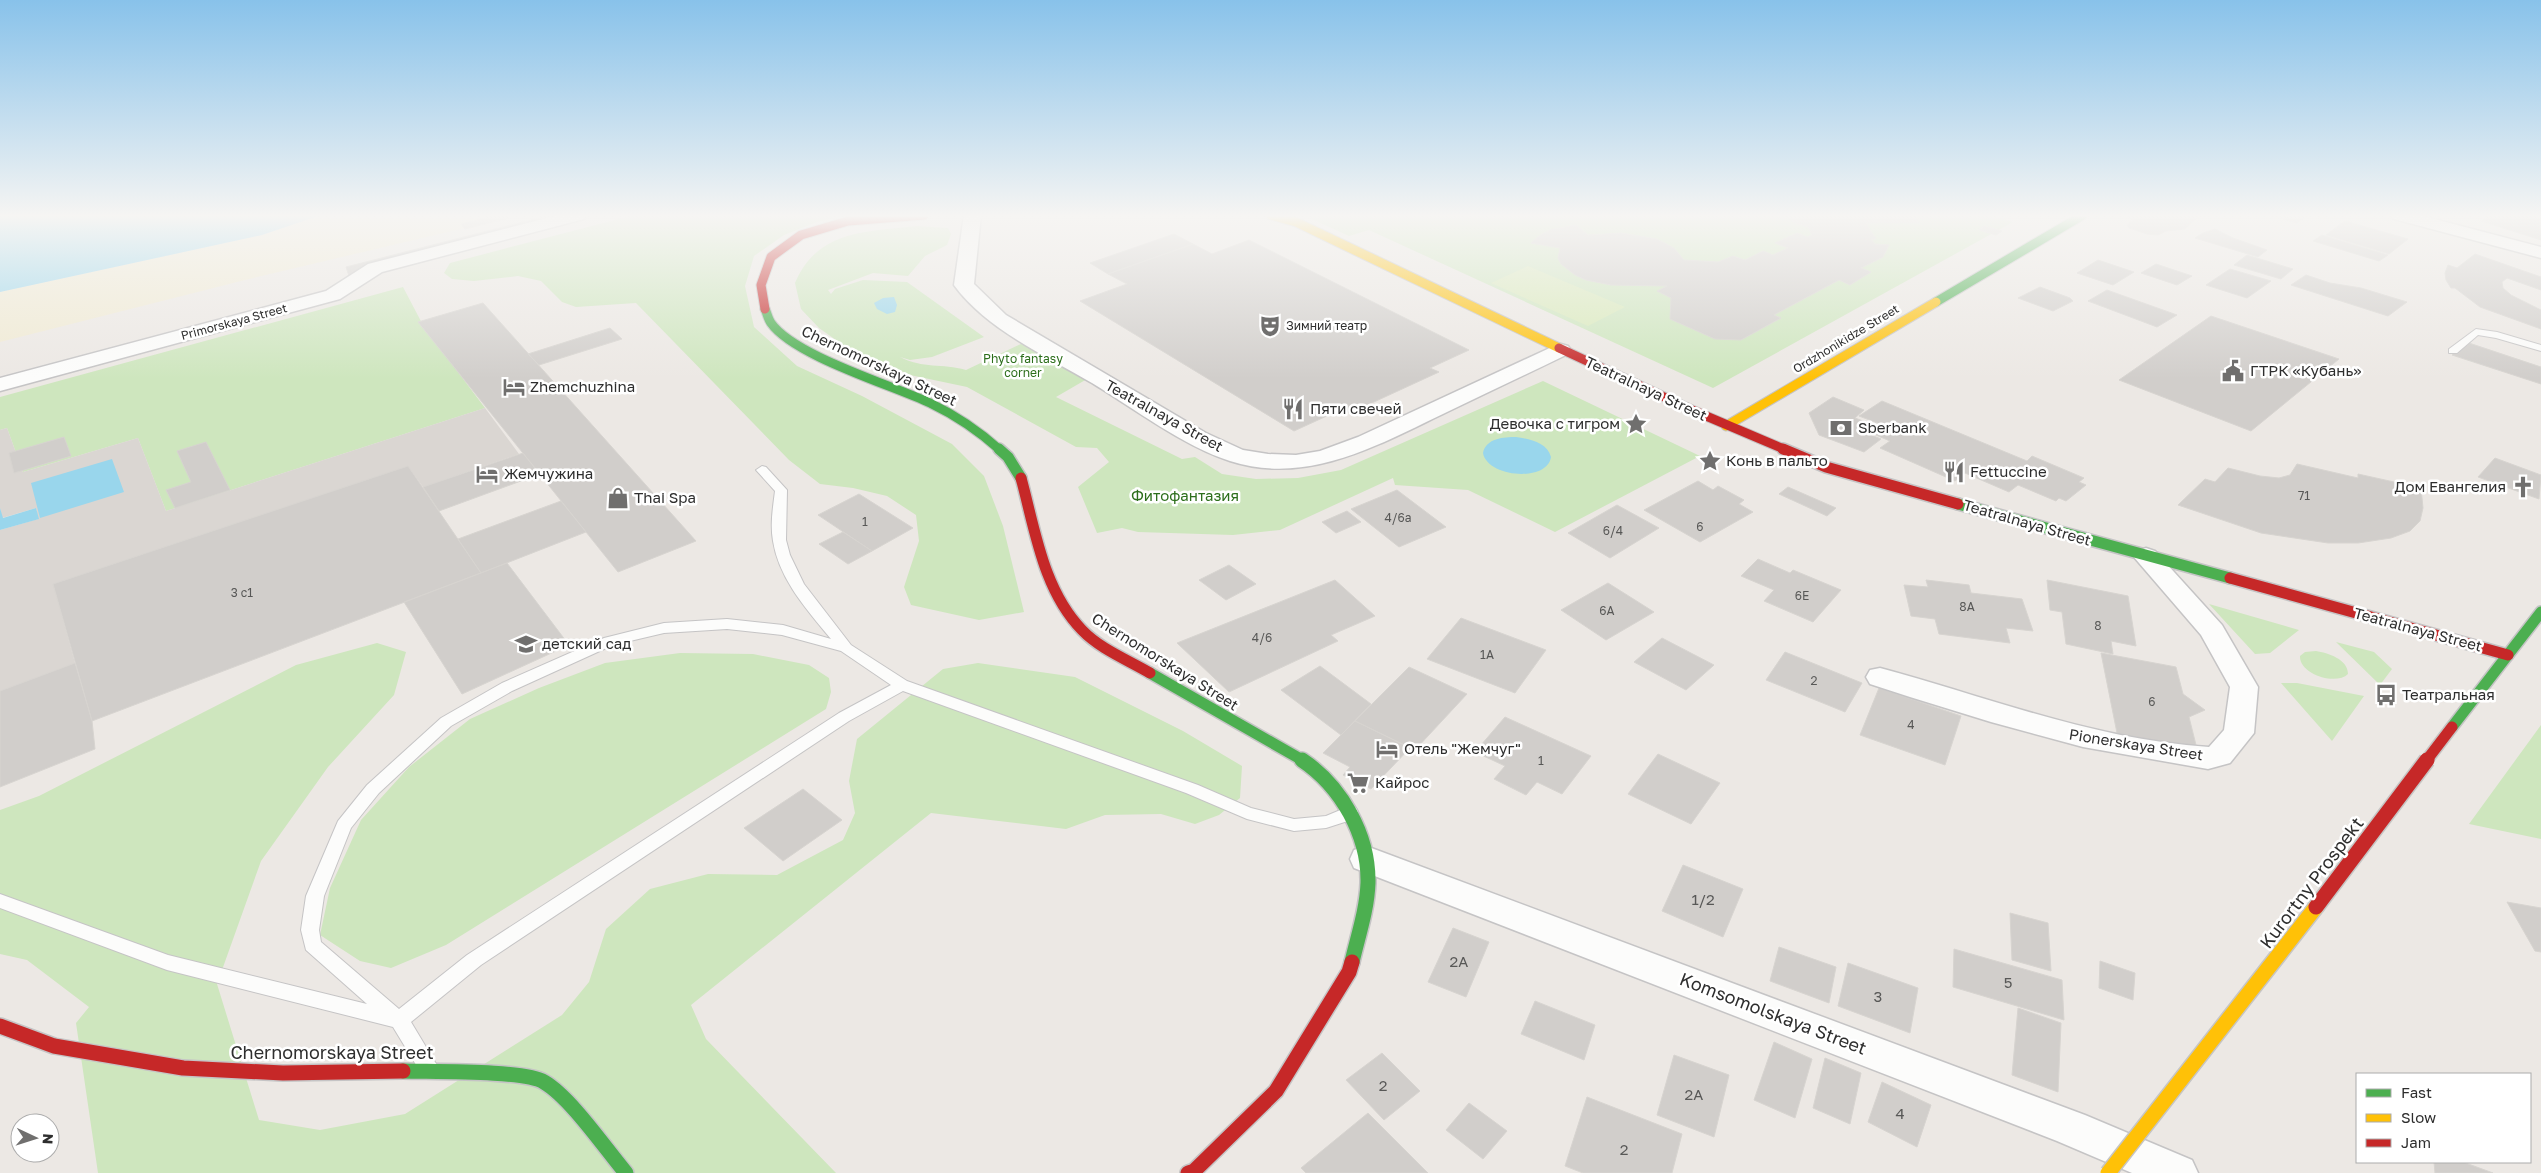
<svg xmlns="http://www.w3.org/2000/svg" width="2541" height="1173" font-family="'Golos Text',sans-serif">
  <rect width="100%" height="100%" fill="#ece8e4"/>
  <path fill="#cee6be" d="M634,215h211l-28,7 -33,13 -30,21 -9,30 9,41 43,39 65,30 90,48 32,32 19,50 21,86 -45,8 -68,-15 -7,-18 15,-46 -3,-26 -29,-19 -34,-8 -33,-4 -31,-24 -153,-157 -60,4 -14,-5 -21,-21 -23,-5 -44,5 -22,-2 -8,-6 6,-10z
    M1303,215h686l24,7 -300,166 -344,-158 -20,6z
    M917,226l31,2 3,6 -4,11 -22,11 -17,20 -35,-3 -45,17 3,4 4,-5 28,-9 44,2 77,55 -52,20 -22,3 -10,-3c23,12 42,6 66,13l59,-28 62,37 -31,18 126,62 13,-2 27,17 34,5 42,-1 43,-8 202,-89 157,75 -145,76 -87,-42 -73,-5 -2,-7 -113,52 -47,5 -95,-3 -16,-4 -25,5 -19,-46 31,-25 -12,-14 -21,-1 -109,-60 -57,-12 -60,-25 -31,-22 -18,-19 -6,-26c23,-54 72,-51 122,-57z
    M403,287l21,40 61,81 -319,103 -28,-73 -115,34 -16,-44 -7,2v-33z
    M2209,604l90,26 -29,23 -15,1z
    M2336,642l38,10 18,17 -12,16z
    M377,643l29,9 -12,43 -66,72 -67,94 -44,123 42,136 61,10 85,-16 157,-99 27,-33 17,-53 44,-40 58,-15 69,1 66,-35 12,-27 -6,-32 8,-42 86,-70 35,-6 97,14 108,54 59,35 -2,32 -21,17 -24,9 -34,-10 -56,1 -39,14 -135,-16 -240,192 15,34 130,134h-738l-22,-150 13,-16 -62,-47 -27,-6v-144l39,-14 257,-131z
    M2316,651c12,2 32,8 32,23 -12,12 -49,0 -48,-18l5,-4z
    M680,653l73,1 56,11 20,13 2,14 -5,17 -380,236 -55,23 -31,-7 -40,-26 10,-47 31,-68 48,-53 61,-48 69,-31 66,-25z
    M2281,683h16l67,13 -32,45z
    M2541,725v114l-72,-15z"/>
  <path fill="#f0ead3" d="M321,215h198l-274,65 -245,62v-50l262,-57z"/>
  <path fill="#d9eabb" d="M1528,266l97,41 -37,19 -97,-43z"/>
  <path fill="#dad6d2" d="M485,408l34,46 -96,33 -15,-21 -355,118 22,79 -75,28v-161l38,-11 -2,-11 -34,10 -2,-10v-78l7,-2 16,44 115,-34 28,73z"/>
  <path fill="#99d6ec" d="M0,215h321l-59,20 -262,57z
    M894,297l3,8 -2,7 -8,2 -10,-5 -3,-6 9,-5z
    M1516,437c13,2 31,5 35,20 -4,26 -64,20 -68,-4 3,-15 21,-16 33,-16z
    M112,459l12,33 -84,26 -9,-35z
    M0,508l3,10 33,-10 3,11 -39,11z"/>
  <path fill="#d1cecb" stroke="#d7d4d0" d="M498,215h8l3,3 -44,11 -4,-5z
    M550,215h18l-193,49 -11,8 -15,4 -3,-9z
    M1788,215h83l6,8h-11l10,16h-5l4,5 14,1 -6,12 -22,11 10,4 -21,13 -11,-5 -65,35 7,3 -40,22 -26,-1 -45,-20 1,-21 -14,-7 10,-5 -56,-1 -25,-5 -11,-5 -14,-11 -3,-6 2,-10 -29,-5 9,-8 10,-5 26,-5 12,10 33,-2 36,6 17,9 10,12 34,2 15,-6 12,4 18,-9 10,4 15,-7 -13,-5 22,-10 10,4 5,-2 -4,-8 -13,-4 -7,-5z
    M1871,215h43l6,8 -44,-1z
    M2133,215h78l-13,2 -13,12 -19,2 -8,4 -11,-1 -18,-6 -2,-3 6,-5 -4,-3z
    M2268,215h41l-12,8z
    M2489,215h38l12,3 2,22 -60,-19z
    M2345,221l63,18 -19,15 -63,-19z
    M1984,226l18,5 -6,4 -17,-5z
    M2215,229l18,9 34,12 -9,7 -63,-19 8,-5z
    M1174,234l19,10 -85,30 -18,-11z
    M2322,235l66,20 -9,6 -66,-20z
    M1249,240l220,110 -39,18 9,4 -89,41 -8,-4 -48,22 -214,-130 47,-17 -19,-10 85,-30 19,10z
    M2475,254l66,23v13l-34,-12 -5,4 1,6 8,7 30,15v19l-61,-22 -25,-19h-4l-5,-8 -1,-7 3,-8 9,3z
    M2247,255l46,14 -12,10 -47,-14z
    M2098,260l36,12 -21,13 -36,-12z
    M2156,264l36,12 -15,9 -36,-12z
    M2230,269l41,12 -24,17 -41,-13z
    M2306,275l24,8 31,5 46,14 -19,14 -97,-31z
    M2040,287l30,11 3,3 -20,10 -35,-13z
    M2107,290l70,25 -20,12 -69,-26z
    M483,303l213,238 -78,31 -200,-250z
    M2211,316l128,43 -88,72 -132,-51z
    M610,328l12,11 -83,26 -11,-11z
    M2466,342l75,25v17l-89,-29z
    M1833,397l31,13 -9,8 16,6 -10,7 20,8 -17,13 -45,-17 -10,-22z
    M1882,401l145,60 5,-5 52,22 -5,4 7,3 -20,16 -7,-3 -3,3 -38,-16 -9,7 -44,-19 -10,8 -75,-33 10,-7 -21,-9 11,-8 -21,-8z
    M64,437l7,19 -57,17 -5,-20z
    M206,442l24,48 -55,18 -9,-18 25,-8 -14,-31z
    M523,453l17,21 -101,37 -16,-24z
    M2495,458l46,17 -2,24 -61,-22z
    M2297,464l61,14v-4l63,14 2,20 -3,13 -10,10 -19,7 -33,5h-30l-67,-10 -83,-28 27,-26 10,3 13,-14 32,8 19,2 11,-3z
    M408,466l73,107 -389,148 -39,-137z
    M1698,481l15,9 5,-4 26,14 -5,4 14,8 -53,30 -56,-32z
    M1788,487l48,21 -9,8 -48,-22z
    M1397,490l49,37 -47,20 -48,-38z
    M859,494l54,34 -41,23 -54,-36z
    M561,501l25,31 -105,41 -23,-34z
    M1617,505l42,23 -49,30 -42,-25z
    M1347,511l14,11 -25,11 -14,-11z
    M843,532l29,19 -24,13 -29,-20z
    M1758,559l32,14 3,-3 48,20 -28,32 -49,-21 10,-11 -33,-14z
    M507,563l62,82 -107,49 -58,-92z
    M1229,565l27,19 -30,16 -27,-20z
    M1335,580l40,36 -44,19 7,6 -109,51 -52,-49z
    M1926,580l43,5 2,8 51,6 11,32 -27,-3 4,15 -71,-9 -4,-15 -24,-3 -7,-31 24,2z
    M2047,580l81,16 8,50 -25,-5 2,13 -47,-10 -4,-32 -12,-2z
    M1608,583l46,29 -48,28 -45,-30z
    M1461,618l85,32 -31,43 -88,-34z
    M1662,638l52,27 -28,25 -52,-28z
    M1785,652l77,31 -17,29 -79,-32z
    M2101,653l75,14 7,27 22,16 -16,7 8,32 -80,-16z
    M75,663l17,58 3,28 -95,38v-96z
    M1320,666l51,38 -30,31 -60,-45z
    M1409,667l58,27 -52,56 -60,-29z
    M1879,688l82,28 -16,49 -85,-30z
    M1505,717l86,39 -29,38 -25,-12 -11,13 -32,-16 11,-13 -30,-14z
    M1355,721l55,27 -39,41 -28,-14 7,-8 -27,-14z
    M1658,754l62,29 -29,41 -63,-30z
    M803,789l39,31 -59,41 -39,-33z
    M1683,865l60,24 -20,48 -61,-26z
    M2507,902l34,6v44l-6,-1z
    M2010,913l38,10 3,48 -39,-11z
    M1453,928l36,14 -23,55 -38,-15z
    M1779,947l57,20 -7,36 -59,-22z
    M1954,949l108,31 2,40 -111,-33z
    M2100,961l35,12 -2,27 -34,-12z
    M1848,963l70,25 -8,45 -72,-27z
    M1535,1001l60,24 -11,35 -63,-26z
    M2018,1008l43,15 -3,69 -46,-17z
    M1774,1042l38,17 -17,59 -41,-18z
    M1382,1053l38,38 -36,29 -38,-40z
    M1674,1055l55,20 -15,62 -57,-22z
    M1825,1058l36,15 -11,51 -37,-16z
    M1882,1082l49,23 -14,42 -49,-25z
    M1587,1097l95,37 -10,39h-89l-18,-7z
    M1469,1103l38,28 -24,28 -37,-29z
    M1368,1113l60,60h-122l-5,-5z
    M2434,1162h29l30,11h-58z"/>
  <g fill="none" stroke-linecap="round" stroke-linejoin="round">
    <g stroke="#c5c4c5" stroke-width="2">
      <path id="lane" d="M2476,329l21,3 44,13v6l-45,-13 -18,-3 -21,18h-8v-4z
        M762,466l4,1 21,23 -1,50 4,15 14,29 47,61 56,36 291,104 53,23 43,11 32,-3 24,-10 6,2 2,4 -4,7 -28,9 -32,3 -47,-12 -61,-26 -283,-102 -54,30 -368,244 -70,57 27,45 -3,6 -7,3 -7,-3 -28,-46 -226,-57 -167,-62v-14l168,61 199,49 -61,-54 -5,-20 5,-34 32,-75 29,-36 74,-67 61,-35 102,-45 60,-15 63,-4 56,6 48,14c-24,-29 -52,-60 -58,-98 -3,-17 0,-34 2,-50l-19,-21zM727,629l55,6 59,16 50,34 -52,28 -372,242 -68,54 -78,-67 -2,-12 5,-34 27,-68 28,-35 72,-67 61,-35 101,-46 51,-12z"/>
    </g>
    <g stroke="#c5c4c5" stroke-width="3">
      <path id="street" d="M559,215h28l-3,4 -202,53 -42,27 -340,92v-13l326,-87 42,-27z
        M964,215h17l-7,69 32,31 200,118 37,17 25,4 28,1 24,-4 38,-14 196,-91 7,-2 7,2 3,4 -3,4c-41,20 -82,39 -123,59 -67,32 -138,73 -215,48 -45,-14 -97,-53 -138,-78 -45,-26 -107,-55 -138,-98z
        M2392,215h27l122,32v11l-147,-39z
        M2146,548l9,3 67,74 36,62 -4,46 -24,30 -22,6 -125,-22 -92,-25 -81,-25 -40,-13 -4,-7 4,-7 10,-2c108,29 215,72 329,79l15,-17 6,-43 -29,-52 -68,-79 4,-5z
        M1366,846l719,269 107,45 6,13h-66l-75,-32 -703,-273 -4,-9 4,-9z"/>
    </g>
    <g stroke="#c5c4c5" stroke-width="11">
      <path id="fast-far2" d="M1936,302l147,-87
        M765,309c2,4 3,10 6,14 23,33 121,62 159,80 25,12 50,29 70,47"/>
    </g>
    <g stroke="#c5c4c5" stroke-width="14">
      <path id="fast-far1" d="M999,449l9,8 13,21
        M1958,504l272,74
        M1150,673l154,88
        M2452,727l89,-115"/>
    </g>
    <g stroke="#c5c4c5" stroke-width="18">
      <path id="fast" d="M1302,760c39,26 67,75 66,123 -1,27 -10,53 -16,79
        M403,1071c28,1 121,-1 141,11 26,15 61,66 82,91"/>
    </g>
    <g stroke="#c5c4c5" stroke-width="11">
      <path id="slow" d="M1271,215l25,7 263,126
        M1726,426l210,-124"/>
    </g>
    <g stroke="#c5c4c5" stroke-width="11">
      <path id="jam-far2" d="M765,309l-4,-24 10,-28 30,-22 47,-14 76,-6
        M1559,348l133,62 94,40"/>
    </g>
    <g stroke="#c5c4c5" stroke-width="14">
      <path id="jam-far1" d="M1783,449l43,18 132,37
        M1021,478c14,51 22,112 61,152 18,19 46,30 68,43
        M2230,578l278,77"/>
    </g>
    <g stroke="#c5c4c5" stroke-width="18">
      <path id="jam" d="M0,1026l54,20 129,22 100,5 120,-2
        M1188,1173l6,-2 82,-80 73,-119 3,-10"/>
    </g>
    <use href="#lane" fill="#fcfcfb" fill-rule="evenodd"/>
    <use href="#street" fill="#fcfcfb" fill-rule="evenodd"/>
    <use href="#fast-far2" stroke="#4caf50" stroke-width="9"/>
    <use href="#fast-far1" stroke="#4caf50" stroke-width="11"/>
    <use href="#fast" stroke="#4caf50" stroke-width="15"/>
    <use href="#slow" stroke="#ffc107" stroke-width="9"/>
    <use href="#jam-far2" stroke="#c62828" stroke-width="9"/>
    <use href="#jam-far1" stroke="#c62828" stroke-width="11"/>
    <use href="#jam" stroke="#c62828" stroke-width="15"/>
    <g stroke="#c6c5c4" stroke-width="18" stroke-linecap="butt">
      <path id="slow-bridge" d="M2108,1173l208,-266"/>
    </g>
    <g stroke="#c6c5c4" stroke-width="14" stroke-linecap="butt">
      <path id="jam-bridge-far1" d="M2426,761l26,-34"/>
    </g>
    <g stroke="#c6c5c4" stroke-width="18" stroke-linecap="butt">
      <path id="jam-bridge" d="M2316,907l111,-147"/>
    </g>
    <use href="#slow-bridge" stroke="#ffc107" stroke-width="15"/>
    <use href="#jam-bridge-far1" stroke="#c62828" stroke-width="11"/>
    <use href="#jam-bridge" stroke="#c62828" stroke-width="15"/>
  </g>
  <linearGradient id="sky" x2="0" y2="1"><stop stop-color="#88c2ea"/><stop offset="0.57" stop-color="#f6f5f3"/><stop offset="1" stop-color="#f6f5f3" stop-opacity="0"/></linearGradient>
  <rect width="2541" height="379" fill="url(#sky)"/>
  <defs>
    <g id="theatre-bare" transform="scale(1.725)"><path d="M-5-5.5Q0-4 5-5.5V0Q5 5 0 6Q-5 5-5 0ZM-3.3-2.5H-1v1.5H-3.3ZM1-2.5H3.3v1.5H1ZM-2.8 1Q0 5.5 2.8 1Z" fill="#706f6e" stroke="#fff" stroke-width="2.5" paint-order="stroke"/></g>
    <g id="civic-bare" transform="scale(1.725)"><path d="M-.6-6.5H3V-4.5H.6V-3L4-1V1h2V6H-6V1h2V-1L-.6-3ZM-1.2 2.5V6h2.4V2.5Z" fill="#706f6e" stroke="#fff" stroke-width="2.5" paint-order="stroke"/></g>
    <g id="hotel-bare" transform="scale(1.725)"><path d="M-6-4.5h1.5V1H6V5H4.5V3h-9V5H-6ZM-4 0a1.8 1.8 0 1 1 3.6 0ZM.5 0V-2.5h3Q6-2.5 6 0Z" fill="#706f6e" stroke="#fff" stroke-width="2.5" paint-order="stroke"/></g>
    <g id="restaurant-bare" transform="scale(1.725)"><path d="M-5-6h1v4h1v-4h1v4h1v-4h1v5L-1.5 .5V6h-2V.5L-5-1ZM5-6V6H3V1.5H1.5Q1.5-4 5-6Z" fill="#706f6e" stroke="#fff" stroke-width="2.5" paint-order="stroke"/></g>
    <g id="sight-bare" transform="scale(1.725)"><path d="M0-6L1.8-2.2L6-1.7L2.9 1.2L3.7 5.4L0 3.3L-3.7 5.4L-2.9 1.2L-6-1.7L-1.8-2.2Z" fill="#706f6e" stroke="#fff" stroke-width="2.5" paint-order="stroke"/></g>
    <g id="bank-bare" transform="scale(1.725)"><path d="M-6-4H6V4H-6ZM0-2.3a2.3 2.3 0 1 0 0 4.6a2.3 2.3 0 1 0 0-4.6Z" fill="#706f6e" stroke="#fff" stroke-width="2.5" paint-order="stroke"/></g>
    <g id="church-bare" transform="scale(1.725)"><path d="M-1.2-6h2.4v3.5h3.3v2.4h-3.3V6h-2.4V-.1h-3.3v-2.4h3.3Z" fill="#706f6e" stroke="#fff" stroke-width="2.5" paint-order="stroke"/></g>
    <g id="shop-bare" transform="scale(1.725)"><path d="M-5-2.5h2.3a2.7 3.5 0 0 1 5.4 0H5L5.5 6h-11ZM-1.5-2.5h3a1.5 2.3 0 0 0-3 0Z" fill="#706f6e" stroke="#fff" stroke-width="2.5" paint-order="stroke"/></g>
    <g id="school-bare" transform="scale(1.725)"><path d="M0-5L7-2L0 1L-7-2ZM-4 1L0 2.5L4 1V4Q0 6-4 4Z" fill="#706f6e" stroke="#fff" stroke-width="2.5" paint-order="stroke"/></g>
    <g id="bus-bare" transform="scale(1.725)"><path d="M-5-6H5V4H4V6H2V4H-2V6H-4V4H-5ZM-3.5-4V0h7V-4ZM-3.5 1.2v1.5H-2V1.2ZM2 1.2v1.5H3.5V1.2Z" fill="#706f6e" stroke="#fff" stroke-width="2.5" paint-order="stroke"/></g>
    <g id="supermarket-bare" transform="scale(1.725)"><path d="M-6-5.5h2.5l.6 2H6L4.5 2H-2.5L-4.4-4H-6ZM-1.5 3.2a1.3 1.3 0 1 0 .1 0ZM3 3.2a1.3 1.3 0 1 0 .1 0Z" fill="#706f6e" stroke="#fff" stroke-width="2.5" paint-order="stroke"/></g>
  </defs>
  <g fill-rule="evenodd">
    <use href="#theatre-bare" x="1270" y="326"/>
    <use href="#civic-bare" x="2233" y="371"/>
    <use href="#hotel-bare" x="514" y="387"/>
    <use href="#restaurant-bare" x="1293" y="409"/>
    <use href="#sight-bare" x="1636" y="424"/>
    <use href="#bank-bare" x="1841" y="428"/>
    <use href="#sight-bare" x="1710" y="461"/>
    <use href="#restaurant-bare" x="1954" y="472"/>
    <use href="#hotel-bare" x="487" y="474"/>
    <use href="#church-bare" x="2523" y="487"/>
    <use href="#shop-bare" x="618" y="498"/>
    <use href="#school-bare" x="526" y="644"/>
    <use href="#bus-bare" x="2386" y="695"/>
    <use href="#hotel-bare" x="1387" y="749"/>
    <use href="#supermarket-bare" x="1358" y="783"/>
  </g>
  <g text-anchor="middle" stroke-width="5" stroke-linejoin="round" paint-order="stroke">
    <g font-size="12" fill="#2e2e2e" stroke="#fff">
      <text transform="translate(234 322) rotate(-15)" y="4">Primorskaya Street</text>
      <text transform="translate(1846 339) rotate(-31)" y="4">Ordzhonikidze Street</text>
    </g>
    <g font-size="12" fill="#2e2e2e" stroke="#fff" text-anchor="start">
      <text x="1286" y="330">Зимний театр</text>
    </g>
    <g font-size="12" fill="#2c6e1b" stroke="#fff">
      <text x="1023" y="363">Phyto fantasy<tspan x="1023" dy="14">corner</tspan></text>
    </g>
    <g font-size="12" fill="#585857">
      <text x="2304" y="500">71</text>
      <text x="1398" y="522">4/6а</text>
      <text x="865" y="526">1</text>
      <text x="1700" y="531">6</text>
      <text x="1613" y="535">6/4</text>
      <text x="242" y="597">3 с1</text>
      <text x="1802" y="600">6Е</text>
      <text x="1967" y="611">8А</text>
      <text x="1607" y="615">6А</text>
      <text x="2098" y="630">8</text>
      <text x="1262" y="642">4/6</text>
      <text x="1487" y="659">1А</text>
      <text x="1814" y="685">2</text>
      <text x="2152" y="706">6</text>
      <text x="1911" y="729">4</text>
      <text x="1541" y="765">1</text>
    </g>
    <g font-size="15" fill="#2e2e2e" stroke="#fff">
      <text transform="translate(879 366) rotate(25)" y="5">Chernomorskaya Street</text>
      <text transform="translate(1646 389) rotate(25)" y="5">Teatralnaya Street</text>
      <text transform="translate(1164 416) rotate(29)" y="5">Teatralnaya Street</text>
      <text transform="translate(2027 523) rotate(16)" y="5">Teatralnaya Street</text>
      <text transform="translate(2418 630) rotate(15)" y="5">Teatralnaya Street</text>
      <text transform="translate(1165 662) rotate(32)" y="5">Chernomorskaya Street</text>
      <text transform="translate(2136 745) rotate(9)" y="5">Pionerskaya Street</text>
    </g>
    <g font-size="15" fill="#2e2e2e" stroke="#fff" text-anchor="start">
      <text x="2250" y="376">ГТРК «Кубань»</text>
      <text x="530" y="392">Zhemchuzhina</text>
      <text x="1310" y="414">Пяти свечей</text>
      <text x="1620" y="429" text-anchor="end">Девочка с тигром</text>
      <text x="1858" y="433">Sberbank</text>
      <text x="1726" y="466">Конь в пальто</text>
      <text x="1970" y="477">Fettuccine</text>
      <text x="504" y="479">Жемчужина</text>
      <text x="2506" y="492" text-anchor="end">Дом Евангелия</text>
      <text x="634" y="503">Thai Spa</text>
      <text x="542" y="649">детский сад</text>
      <text x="2402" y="700">Театральная</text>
      <text x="1404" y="754">Отель "Жемчуг"</text>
      <text x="1375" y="788">Кайрос</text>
    </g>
    <g font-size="15" fill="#2c6e1b" stroke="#fff">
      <text x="1185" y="501">Фитофантазия</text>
    </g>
    <g font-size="15" fill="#585857">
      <text x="1703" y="905">1/2</text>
      <text x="1459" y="967">2А</text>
      <text x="2008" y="988">5</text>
      <text x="1878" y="1002">3</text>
      <text x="1383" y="1091">2</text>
      <text x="1694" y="1100">2А</text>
      <text x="1900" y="1119">4</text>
      <text x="1624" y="1155">2</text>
    </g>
    <g font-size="18" fill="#2e2e2e" stroke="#fff">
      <text transform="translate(2312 883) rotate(-53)" y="6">Kurortny Prospekt</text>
      <text transform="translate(1773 1014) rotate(21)" y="6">Komsomolskaya Street</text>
      <text x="332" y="1059">Chernomorskaya Street</text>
    </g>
  </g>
  <rect x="2356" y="1073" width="175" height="90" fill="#ffffff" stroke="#ababab"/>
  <rect x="2366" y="1089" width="25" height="8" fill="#4caf50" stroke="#ababab"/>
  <text x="2401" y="1098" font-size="15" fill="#2e2e2e">Fast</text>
  <rect x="2366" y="1114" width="25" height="8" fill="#ffc107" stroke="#ababab"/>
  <text x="2401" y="1123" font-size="15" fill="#2e2e2e">Slow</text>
  <rect x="2366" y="1139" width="25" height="8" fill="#c62828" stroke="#ababab"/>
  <text x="2401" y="1148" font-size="15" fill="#2e2e2e">Jam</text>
  <g transform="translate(35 1138) rotate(94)"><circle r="24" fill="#ffffff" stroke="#ababab"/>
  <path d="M0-4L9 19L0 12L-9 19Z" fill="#706f6e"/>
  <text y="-8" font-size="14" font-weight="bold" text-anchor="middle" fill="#2e2e2e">N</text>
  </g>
</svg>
